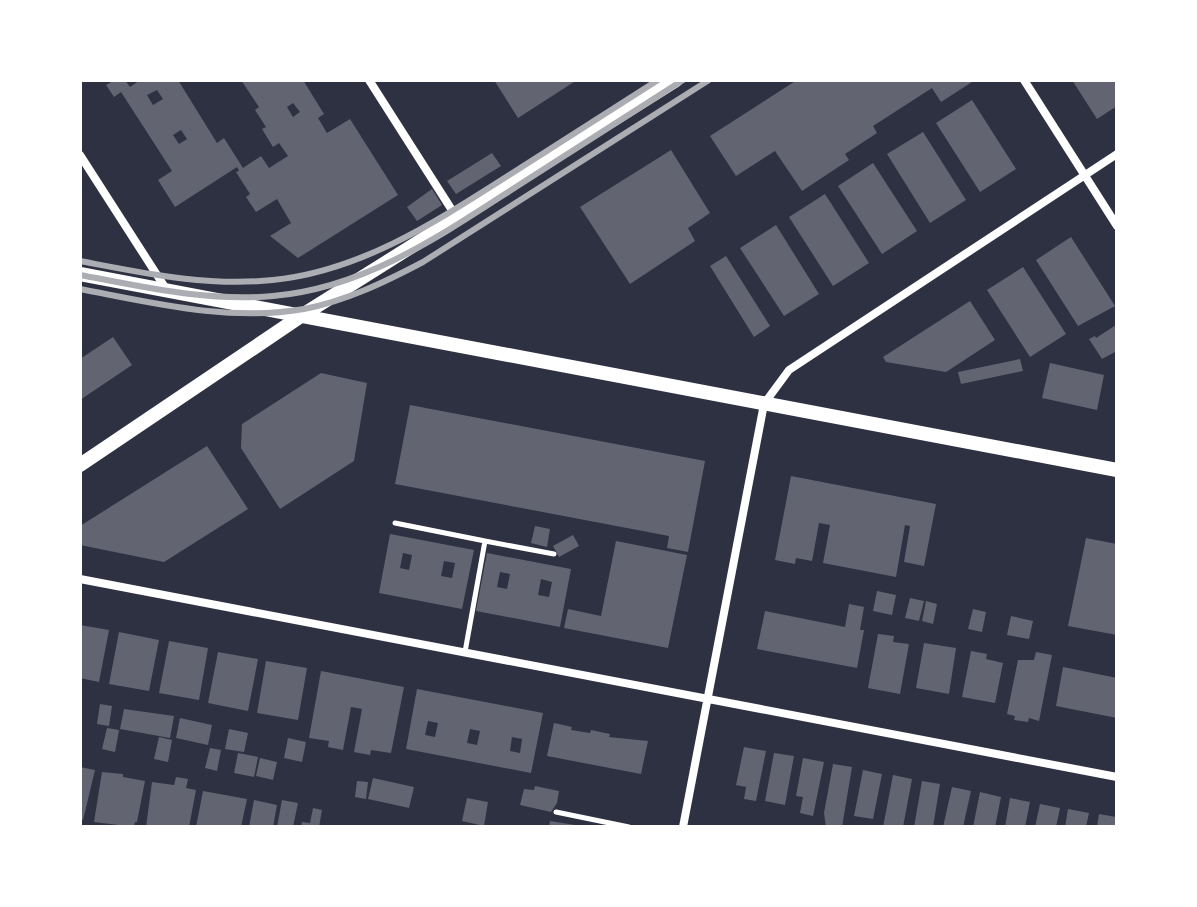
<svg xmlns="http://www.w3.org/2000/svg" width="1197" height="907" font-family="'Exo 2',sans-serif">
  <rect width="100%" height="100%" fill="#2d3142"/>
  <path fill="#626471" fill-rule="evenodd" d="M115,80h10l5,7 10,-7h38l39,63 7,-5 19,30 18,-12 8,12 19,-12 -9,-13 -6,4 -11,-18 4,-2 -11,-17 4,-3 -18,-27h62l21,34 -6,4 9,15 23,-14 48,76 -100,63 -28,-22 21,-13 -14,-24 -21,13 -10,-15 4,-3 -14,-22 3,-1 -2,-4 -62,40 -17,-27 14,-9 -51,-79 -7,5 -8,-12zM157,90l6,9 -10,6 -6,-10zM293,103l7,9 -7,5 -6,-10zM181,130l6,9 -8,5 -6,-9z
    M494,80h83l-59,38z
    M797,80h174l1,2 -31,20 -9,-14 -59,38 4,7 -32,21 4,6 -47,31 -27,-40 -39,25 -26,-40z
    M1072,80h45v26l-20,13z
    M972,100l44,69 -36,23 -44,-69z
    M923,132l43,68 -36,23 -43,-69z
    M671,150l39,63 -22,15 7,13 -65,43 -50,-77z
    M492,153l9,13 -45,28 -9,-13z
    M873,163l44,68 -35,23 -44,-68z
    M432,189l10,16 -25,16 -10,-14z
    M825,194l44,69 -36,23 -44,-69z
    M776,225l43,69 -35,22 -44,-68z
    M1071,237l44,69 -37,20 -42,-66z
    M726,256l44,70 -16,11 -44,-71z
    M1023,267l43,67 -36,23 -43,-67z
    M970,301l25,39 -49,32 -60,-10 -3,-5z
    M1116,325l1,26 -15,8 -13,-20 6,-3 1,2z
    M113,337l19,28 -52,35v-41z
    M1020,359l3,12 -62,13 -3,-12z
    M1050,363l54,12 -7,35 -55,-12z
    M321,373l46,10 -13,78 -74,48 -39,-61 1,-24z
    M410,405l295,56 -17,91 -21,-4 2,-12 -274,-52z
    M207,446l41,63 -84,53 -84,-17v-19z
    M791,476l145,28 -12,62 -20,-4 6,-36 -5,-1 -9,52 -73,-14 7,-38 -11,-2 -7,38 -16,-3 -1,6 -20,-4z
    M535,526l15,3 -3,18 -16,-4z
    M390,534l84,16 -12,59 -83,-16zM403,553l9,2 -3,15 -9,-2zM444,561l11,2 -3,15 -11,-2z
    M573,535l6,11 -20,11 -6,-11z
    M1086,538l31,6v91l-49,-9z
    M616,541l71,14 -19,93 -104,-20 4,-19 33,7z
    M487,553l84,16 -11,58 -84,-16zM500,572l10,2 -3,15 -10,-2zM541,579l11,3 -3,15 -11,-2z
    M877,591l19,4 -4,20 -19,-4z
    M910,598l14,3 -5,20 -14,-3z
    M926,601l11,3 -4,20 -11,-3z
    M849,604l15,3 -4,23h4l-7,38 -100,-19 8,-38 80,16z
    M973,609l13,3 -4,20 -14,-3z
    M1011,616l22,5 -4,18 -22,-4z
    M80,625l29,5 -10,52 -19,-4z
    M119,632l40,8 -10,51 -40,-7z
    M878,634l16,2 -1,6 16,2 -9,50 -32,-6z
    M169,641l39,7 -9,52 -40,-7z
    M924,643l32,5 -7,46 -33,-6z
    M971,651l16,3 -1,5 17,4 -8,40 -33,-6z
    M218,652l40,7 -10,52 -40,-8z
    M1036,652l16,3 -13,66 -10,-3 -1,4 -14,-2 1,-4 -8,-2 11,-54h16z
    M266,661l41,7 -9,52 -41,-7z
    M1063,667l54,11v40l-61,-12z
    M321,671l83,16 -13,66 -20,-3 -1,5 -16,-3 8,-43 -5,-1 -6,-1 -8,43 -15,-3 1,-6 -20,-3z
    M417,689l126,24 -12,60 -125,-24zM428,721l10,2 -3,14 -10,-2zM470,729l10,2 -3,14 -10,-2zM512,737l10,2 -2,14 -10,-2z
    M100,704l12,2 -3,20 -12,-2z
    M124,709l50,7 -4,22 -50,-9z
    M180,718l32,7 -4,20 -32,-7z
    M554,723l18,4 -1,3 19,3 1,-3 19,4 -1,3 39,4 -7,33 -94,-18z
    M107,728l12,2 -4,22 -13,-3z
    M229,729l19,4 -4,19 -19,-3z
    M159,737l13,3 -4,22 -14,-3z
    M288,738l18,4 -4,20 -18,-4z
    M744,747l22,4 -10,50 -12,-2 2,-12 -10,-2z
    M210,748l11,2 -4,21 -12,-3z
    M238,753l20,4 -4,20 -20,-4z
    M774,753l20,3 -9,49 -20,-4z
    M260,758l17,4 -4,18 -17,-4z
    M803,758l21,4 -11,54 -13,-3 3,-16 -7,-1z
    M833,764l19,3 -10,60h-16l-2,-14z
    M80,767l15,3 -12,50 -3,-1z
    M863,770l19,4 -9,45 -19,-3z
    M102,772l21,2v3l22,4 -8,41h-2l-1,5 -40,-5z
    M893,775l19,4 -9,48h-20z
    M176,777l12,2 -2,9 10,2 -7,37h-43l6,-45 22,3z
    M373,778l41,9 -5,21 -41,-9z
    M357,781l11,1 -2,17 -11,-2z
    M922,781l18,3 -7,43h-19z
    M535,786l24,5 -2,12 -6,9 -31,-7 4,-16 10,1z
    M952,787l19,4 -8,36h-20z
    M203,791l44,8 -6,28h-45z
    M980,792l21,5 -6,30h-22z
    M467,798l21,4 -4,24 -22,-5z
    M1010,798l20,4 -5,25h-20z
    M254,800l23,5 -4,22h-24z
    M282,800l16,3 -5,24h-16z
    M1040,804l20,4 -4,19h-21z
    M313,808l9,2 -3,17h-18l1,-5 8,1z
    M1068,809l21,4 -3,14h-21z
    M1099,814l17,3 -1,10h-18z
    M550,821l25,4v2h-26z"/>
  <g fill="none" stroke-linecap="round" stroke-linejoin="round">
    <path stroke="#fff" stroke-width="5" d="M395,523l90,18
      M465,652l20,-111 69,13
      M556,812l73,15"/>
    <path stroke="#fff" stroke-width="8" d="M369,80l88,138
      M1024,80l93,146
      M80,155l86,134
      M80,579l1037,198
      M683,827l81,-423 25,-34 328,-216"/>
    <path stroke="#fff" stroke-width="14" d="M80,274l1037,196
      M80,465l221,-149 375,-236"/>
    <path stroke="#abadb3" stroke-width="6" d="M80,261c63,12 128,26 193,19 90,-9 167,-61 241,-108 48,-31 96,-61 144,-92
      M80,275c64,12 128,27 193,21 93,-8 170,-62 246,-111 55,-35 110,-70 164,-105
      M80,289c73,14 149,33 224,20 42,-8 81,-27 119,-47l286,-182"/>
  </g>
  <rect width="1197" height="907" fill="none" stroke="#ffffff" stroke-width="164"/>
</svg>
